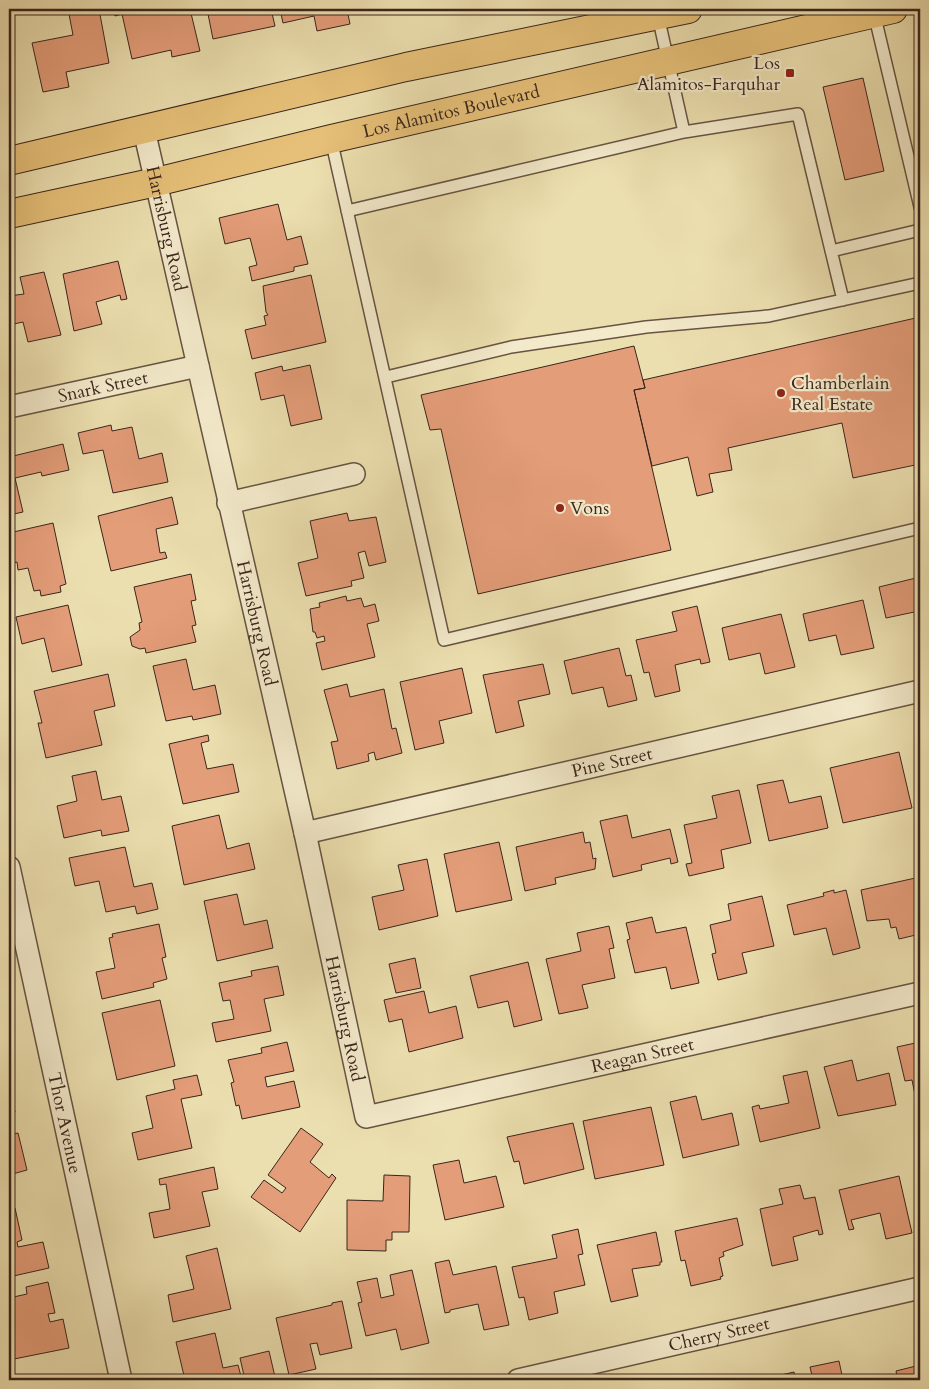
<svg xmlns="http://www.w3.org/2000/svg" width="929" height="1389" font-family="Cardo,serif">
  <rect width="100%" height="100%" fill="#ecdfaf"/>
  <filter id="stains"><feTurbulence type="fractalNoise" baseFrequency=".004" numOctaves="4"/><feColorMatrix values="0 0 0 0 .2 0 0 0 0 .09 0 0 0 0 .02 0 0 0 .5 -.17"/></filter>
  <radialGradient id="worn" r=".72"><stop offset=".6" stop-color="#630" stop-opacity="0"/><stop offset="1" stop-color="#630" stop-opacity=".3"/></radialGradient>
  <path fill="#e49d79" stroke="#3a251c" d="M68,9h31l10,54 -43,9 3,15 -26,5 -11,-49 41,-8z
    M128,9h26l1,3 5,-1v-2h30l10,42 -28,6 -1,-7 -39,9 -10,-45 -7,2 -1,-4z
    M207,9h64l4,17 -62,13z
    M280,9h67l3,15 -33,7 -3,-15 -31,7z
    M9,25h3l-2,49h-1z
    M863,78l21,93 -39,9 -22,-93z
    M278,204l9,36 14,-4 7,28 -14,3v4l-42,10 -3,-14 8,-2 -7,-27 -25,6 -6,-26z
    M118,261l9,38 -6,1 -1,-5 -24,7 6,22 -28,7 -11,-57z
    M44,272l17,63 -33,7 -5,-20 -14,3v-29l15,-2 -4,-17z
    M311,275l15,67 -74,17 -7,-29 21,-5 -2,-9 4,-1 -2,-3 -3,-26z
    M920,317v147l-67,14 -11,-55 -114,25 4,22 -23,4 4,18 -16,4 -9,-39 -36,9 -18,-76 11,-2 -2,-8z
    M634,346l11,42 -11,2 37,160 -193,44 -37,-165 -11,1 -9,-35z
    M310,365l12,54 -31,7 -7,-31 -23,5 -6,-27 27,-7 1,5z
    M111,425l1,6 20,-4 7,32 23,-6 6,29 -55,11 -10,-43 -20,4 -5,-21z
    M63,444l6,26 -27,6 -1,-4 -26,6 8,34 -14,3v-58z
    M172,497l6,27 -22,5 4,24 5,-1 2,6 -56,13 -13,-55z
    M347,513l2,8 27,-4 10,45 -17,4 -4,-15 -7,2 6,25 -13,3 1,5 -46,10 -8,-33 20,-5 -8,-37z
    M53,523l13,61 -6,2 1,6 -20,4 -1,-6 -6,1 -6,-23 -10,2 -1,-8 -8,2v-31z
    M191,574l5,26 -5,1 5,24 -4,1 4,16 -50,11 -1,-5 -5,1 -8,-3 -2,-9 10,-7 -1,-7 3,-1 -8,-35z
    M920,577v37l-1,-3 -33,7 -7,-31z
    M346,596l1,5 14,-3 3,9 11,-3 4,17 -12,3 8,33 -53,13 -6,-27 9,-2 -1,-5 -7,2 -2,-6h-2l-3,-23 10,-2 -1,-4z
    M863,600l11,48 -33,7 -5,-20 -27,6 -6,-27z
    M68,605l14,60 -30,7 -8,-34 -22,6 -6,-27z
    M697,606l13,56 -9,2 -1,-5 -25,6 5,26 -25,6 -6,-25 -5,1 -8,-33 41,-9 -5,-19z
    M781,614l14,53 -30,7 -5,-21 -31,7 -7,-32z
    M619,648l7,28 5,-1 6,25 -29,7 -5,-20 -31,7 -8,-33z
    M186,659l7,31 22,-5 6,29 -28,6 -1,-4 -26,5 -13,-55z
    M543,664l7,30 -32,7 6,25 -28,7 -13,-58z
    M462,668l10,45 -33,8 5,22 -29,7 -15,-68z
    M108,674l7,32 -21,5 8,34 -56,13 -8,-35h4l-8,-32z
    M347,684l3,13 34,-8 8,40 4,-1 6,25 -26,7 -2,-8 -6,2 1,7 -32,8 -6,-27 7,-1 -14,-51z
    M208,735l1,6 -8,2 6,26 26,-5 6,28 -56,12 -14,-60z
    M920,748v23l-5,-22z
    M899,752l13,56 -69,15 -13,-55z
    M96,771l6,29 19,-4 8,35 -27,5 -1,-6 -37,8 -7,-32 20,-5 -5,-25z
    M783,780l6,23 32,-7 7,32 -59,13 -12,-56z
    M739,790l12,53 -30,7 3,18 -35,8 -3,-12 6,-1 -8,-38 33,-7 -5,-22z
    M219,815l8,34 22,-6 6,26 -71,16 -12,-59z
    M627,815l5,23 38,-9 8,33 -7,2 -1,-6 -29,7 1,5 -29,7 -13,-56z
    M583,832l2,11 5,-1 3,17 3,-1 -1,11 -40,9 1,6 -31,7 -9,-44z
    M499,842l13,58 -56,12 -12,-58z
    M125,847l9,40 18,-4 6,26 -21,5 -2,-8 -29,6 -7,-31 -24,5 -6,-28z
    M427,859l11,57 -59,14 -7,-33 32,-7 -6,-25z
    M920,877v57l-21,5 -3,-12 -5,1 -2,-9 -22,2 -6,-31z
    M834,890v3l12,-3 14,58 -27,7 -7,-27 -32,7 -7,-30 37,-9 -1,-3z
    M237,894l7,31 23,-5 6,28 -56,13 -13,-60z
    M762,896l12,50 -32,7 5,20 -29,7 -6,-26 4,-1 -6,-28 21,-5 -3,-16z
    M652,917l4,16 30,-6 13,56 -28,6 -5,-22 -31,6 -8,-33 3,-1 -4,-16z
    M159,924l7,33 -4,1 5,21 -14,4 1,4 -52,12 -6,-27 19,-4 -6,-30 4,-1 -1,-3z
    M609,926l5,22 -5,1 6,29 -33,7 6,23 -29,6 -13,-55 35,-8 -4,-18z
    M415,958l6,30 -25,5 -7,-29z
    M528,962l14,58 -28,7 -6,-26 -30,7 -8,-32z
    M278,966l6,29 -20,4 7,32 -55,11 -4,-19 22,-4 -4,-19 -7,1 -4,-18 33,-7 -1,-5z
    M424,991l5,22 27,-7 7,32 -54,14 -7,-33 -13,3 -5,-22z
    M160,1000l15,66 -58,14 -15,-67z
    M287,1042l7,29 -29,6 2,10 27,-6 6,26 -58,12 -3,-14 -3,1 -5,-23 3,-1 -6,-22 34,-7 -1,-5z
    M920,1042v62l-3,1 -5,-25 -7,1 -8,-34z
    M852,1060l5,21 32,-8 7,32 -58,11 -14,-49z
    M807,1071l13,57 -60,14 -8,-35 7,-2 1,4 29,-6 -6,-27z
    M197,1075l5,20 -21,4 11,49 -54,12 -6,-27 21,-5 -7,-32 29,-7 -2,-9z
    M9,1086l6,26 -6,1z
    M696,1096l6,24 30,-7 7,32 -56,13 -13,-56z
    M651,1107l13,58 -69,14 -12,-58z
    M573,1123l11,46 -60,15 -5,-23 -5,1 -7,-25z
    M301,1128l22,16 -13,18 19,16 3,-4 4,4 -36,54 -49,-35 13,-17 18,13 4,-5 -18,-13z
    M18,1133l9,37 -18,5v-40z
    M459,1160l5,23 32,-7 8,31 -59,13 -12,-55z
    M214,1167l4,22 -16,3 8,34 -56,12 -5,-25 21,-4 -4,-25 -6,1 -1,-6z
    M384,1175l26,1 -1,56h-17v8h-6v11l-39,-1v-50l36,1z
    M899,1176l13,57 -26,6 -6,-26 -29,7 3,9 -5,1 -10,-40z
    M9,1181l4,18 -4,1z
    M800,1185l4,14 11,-2 8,37 -4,1 -1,-5 -25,7 5,23 -26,6 -12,-57 23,-5 -4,-15z
    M15,1208l7,32 -5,2 1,5 25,-5 6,26 -40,9v-68z
    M737,1218l6,27 -20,7 1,4 -5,2 4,18 -3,1 1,2 -30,7 -6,-26 -4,1 -6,-30z
    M578,1229l5,25 -5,1 7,30 -31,7 4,21 -29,7 -5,-23 -5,1 -7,-31 45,-9 -5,-23z
    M656,1232l6,30h-2v3l-28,4 6,27 -27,6 -14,-57z
    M217,1248l14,61 -58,13 -5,-27 26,-6 -8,-33z
    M449,1260l4,15 43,-9 13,59 -25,5 -6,-26 -28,6v2l-5,1 -10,-50z
    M412,1270l17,73 -28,7 -5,-21 -30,7 -8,-33 4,-1 -5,-20 20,-4 4,20 13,-3 -4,-20z
    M48,1282l7,31 -7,1 2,8 13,-3 6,29 -60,12v-62l18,-4 -1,-7z
    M342,1301l10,47 -32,7 -3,-12 -7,1 6,25 -27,6 -13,-57 56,-13v-2z
    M215,1333l8,35 15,-3 4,15h-57l-9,-38z
    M269,1351l6,26 -30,3 -5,-22z
    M839,1361l4,19h-30l-3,-13z
    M920,1365v15h-22l-2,-9z
    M794,1372l2,8h-28v-2z
    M37,1377l1,3h-15z"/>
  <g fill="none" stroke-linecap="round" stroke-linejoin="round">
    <g stroke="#665441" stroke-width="14">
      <path id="lane" d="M874,13l46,194
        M658,16l26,116
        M331,139l113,501 476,-112
        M347,211l337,-79 114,-18 45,186
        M831,251l89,-21
        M386,377l125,-30 135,-20 123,-11 151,-33"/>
    </g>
    <g stroke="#665441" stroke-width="24">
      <g id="street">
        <path id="s1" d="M144,130l161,703 61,284 554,-124"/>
        <path id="s2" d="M9,407l189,-41"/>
        <path d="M228,503l126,-29"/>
        <path id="s3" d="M305,833l615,-142"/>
        <path id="s4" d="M9,867l112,513"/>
        <path id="s5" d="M518,1380l402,-92"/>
      </g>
    </g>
    <g stroke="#3a251c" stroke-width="30">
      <g id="primary">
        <path d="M9,161l397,-94 282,-58"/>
        <path id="s6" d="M9,214l147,-32 175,-43 562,-130"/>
      </g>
    </g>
    <use href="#lane" stroke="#f3eacb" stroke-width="11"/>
    <use href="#street" stroke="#f3eacb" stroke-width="21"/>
    <use href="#primary" stroke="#e6c078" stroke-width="28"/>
  </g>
  <g fill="#8f2418" stroke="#f3eacb" stroke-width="2">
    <rect x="785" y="68" width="10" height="10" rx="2.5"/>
    <circle cx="781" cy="393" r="5"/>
    <circle cx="560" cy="508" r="5"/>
  </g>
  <g text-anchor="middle" stroke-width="4.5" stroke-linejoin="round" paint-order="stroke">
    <g font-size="18" fill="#3a251c" stroke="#f3eacb" text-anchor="start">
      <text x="780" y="69" text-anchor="end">Los<tspan x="780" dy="21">Alamitos-Farquhar</tspan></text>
      <text x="791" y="389">Chamberlain<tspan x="791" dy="21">Real Estate</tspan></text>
      <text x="570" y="514">Vons</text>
    </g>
    <g font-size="18" fill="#3a251c" stroke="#f3eacb">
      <text dy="6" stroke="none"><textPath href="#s6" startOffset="454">Los Alamitos Boulevard</textPath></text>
      <text dy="6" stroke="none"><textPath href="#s1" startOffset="101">Harrisburg Road</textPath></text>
      <text dy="6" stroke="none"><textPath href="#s2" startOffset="96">Snark Street</textPath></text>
      <text dy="6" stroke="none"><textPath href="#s1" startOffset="506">Harrisburg Road</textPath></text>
      <text dy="6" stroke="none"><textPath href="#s3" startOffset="315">Pine Street</textPath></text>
      <text dy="6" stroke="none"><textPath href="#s1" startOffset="911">Harrisburg Road</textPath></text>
      <text dy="6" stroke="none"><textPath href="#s1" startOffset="1295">Reagan Street</textPath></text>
      <text dy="6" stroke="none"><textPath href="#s4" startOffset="262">Thor Avenue</textPath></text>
      <text dy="6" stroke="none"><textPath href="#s5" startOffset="206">Cherry Street</textPath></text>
    </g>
  </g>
  <rect width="929" height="1389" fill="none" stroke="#ecdfaf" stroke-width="30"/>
  <rect x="10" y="10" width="909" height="1369" fill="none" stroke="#3a251c" stroke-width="2.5"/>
  <rect x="15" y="15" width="899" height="1359" fill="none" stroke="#3a251c"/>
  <rect width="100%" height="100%" filter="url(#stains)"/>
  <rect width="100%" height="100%" fill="url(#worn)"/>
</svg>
